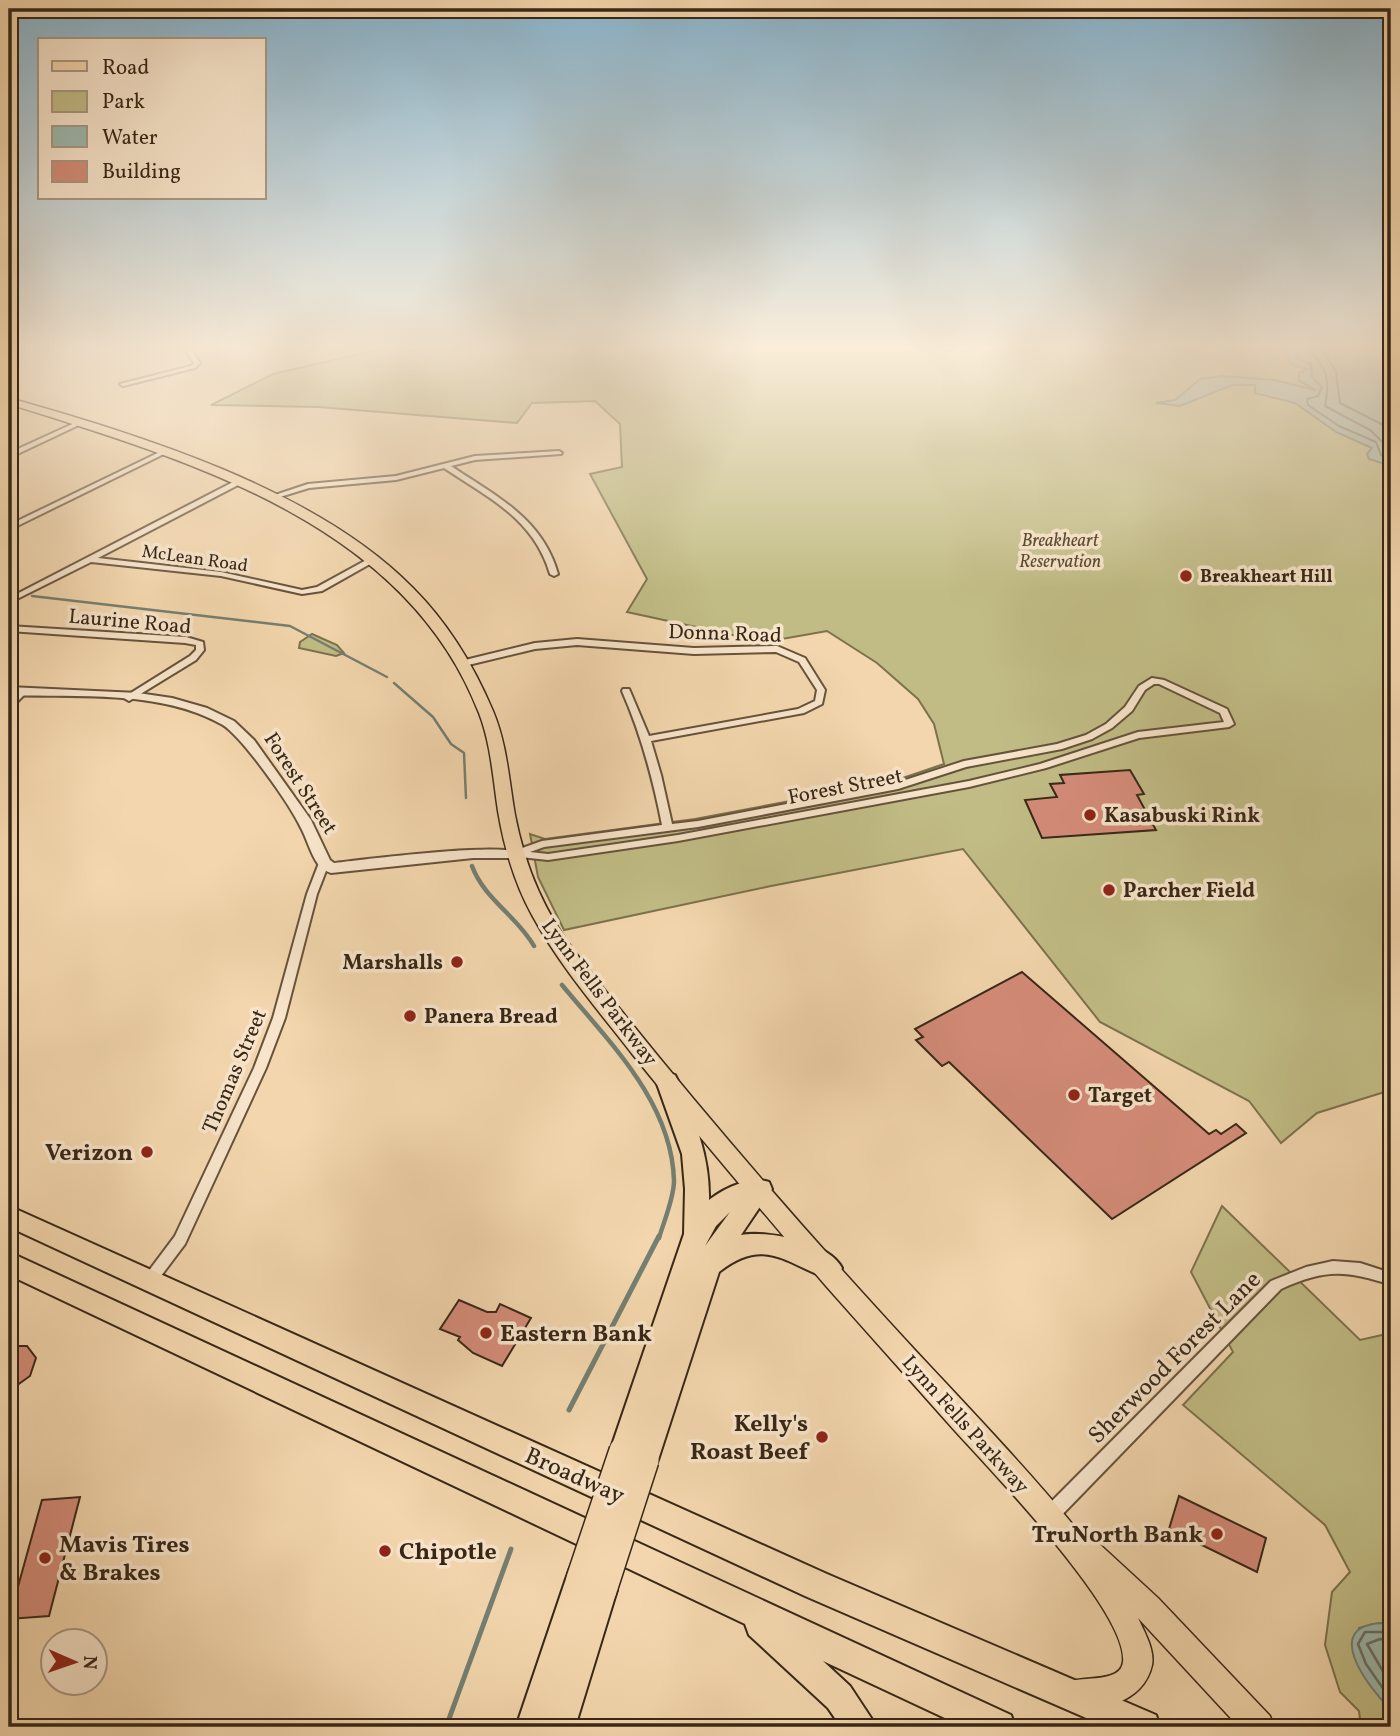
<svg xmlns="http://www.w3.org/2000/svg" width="1400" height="1736" font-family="Vollkorn,serif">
  <rect width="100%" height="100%" fill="#f3d6ad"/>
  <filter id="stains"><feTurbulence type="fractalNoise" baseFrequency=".00286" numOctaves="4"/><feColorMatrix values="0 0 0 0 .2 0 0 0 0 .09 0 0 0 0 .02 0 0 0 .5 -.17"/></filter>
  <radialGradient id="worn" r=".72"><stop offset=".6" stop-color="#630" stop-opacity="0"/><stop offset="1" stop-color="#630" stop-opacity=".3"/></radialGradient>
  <path fill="#c1bc85" stroke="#7c724e" stroke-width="2" d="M399,345h992v745l-74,23 -36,30 -32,-42 -149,-79 -137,-173 -192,37 -207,44 -26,-53 -8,-43 15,5 150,-20 196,-37 53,-18 -10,-40 -16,-25 -41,-36 -50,-32 -62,11 -138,-30 20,-33 -57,-105 32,-7 -2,-43 -25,-23 -63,2 -15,20 -199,-16 -107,-2 62,-31z
    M312,634l25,11 7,8 -8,3 -37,-8 1,-6z
    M1222,1206l138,134 31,-7v293l-12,-3 -20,5 8,49 24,33v17h-30l-2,-16 -19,-19 -15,-47 7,-53 18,-20 -25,-47 -142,-120 50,-53 -42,-80z"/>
  <path fill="#9cb9af" stroke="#747f72" stroke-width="2" d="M1310,345h81v121l-22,-7 -2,-5 5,-6 -36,-16 -41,-29 -40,-10v-8h-23l-52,21 -24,-3 19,-3 25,-21 22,-3 52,4 42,10 -17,-9v-8l8,-4 -15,-4 -7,-12 3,-3z
    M1386,1623l5,3v84c-24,-24 -72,-87 -5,-87z"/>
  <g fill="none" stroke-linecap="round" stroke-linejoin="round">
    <path stroke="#6a7063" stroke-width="2" d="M1300,345l-4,13 15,6 1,13 10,10 -4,9 -11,3 1,6 31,21 37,16 5,13 10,4
      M1309,345v6c19,16 21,32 16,55l45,24 21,20
      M1320,345l16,27 4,31 51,26"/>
    <path stroke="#6a7063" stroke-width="2.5" d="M1391,1632h-26l-7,12 8,20 25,36
      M1391,1641l-11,-2 -13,5 24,41"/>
    <path stroke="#747f72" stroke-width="2.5" d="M9,591l4,1
      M32,596l258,30 97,51
      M394,683l39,34 18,27 13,9 2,45"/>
    <path stroke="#747f72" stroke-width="4.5" d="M472,866c12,33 45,50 62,80
      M562,985c47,57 110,117 112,196 0,17 -10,40 -15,57"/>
    <path stroke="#747f72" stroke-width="5" d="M569,1410l90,-174
      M446,1727l65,-178"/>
  </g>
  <path fill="#d58c7a" stroke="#372717" stroke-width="2" d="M1130,770l14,24 -7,1 19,35 -114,8 -17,-38 32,-3 -7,-13 14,-1 -4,-8z
    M1022,972l187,162 7,-4 5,4 15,-10 10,9 -134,86 -163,-157 -7,4 -26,-26 7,-3 -8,-8z
    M459,1300l28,12h9l4,-8 31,14 -29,48 -29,-13 -15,-13 2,-3 -20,-8z
    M9,1346h18l9,12 -6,18 -21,15z
    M1179,1496l87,42 -9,34 -88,-43z
    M80,1497l-31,119 -40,3 33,-119z"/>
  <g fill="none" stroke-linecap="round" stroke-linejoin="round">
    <g stroke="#66533c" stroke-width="4">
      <path id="minor" d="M182,345h6l12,18 -5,5 -72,18 -3,-2 71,-18 3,-3z
        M79,421l3,2 -1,1 -72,34v-5z
        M164,450l3,2 -1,1 -157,77v-5z
        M559,451l3,2 -1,1 -86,6 -24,6c46,31 91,52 107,108l-4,2 -4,-2c-16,-55 -61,-76 -106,-106l-48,12 -87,8 -39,12 -4,-2 42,-14 88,-8 79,-20z
        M237,480h3v4l-142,74 123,14 81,18 15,-3 53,-29h3l4,2 -55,31 -20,3 -81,-18 -130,-14 -82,41v-5z
        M9,626l177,11 17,5 1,8 -8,10 -67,41 -5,-3 2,-2 64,-40 6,-6v-5l-11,-2 -176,-12z
        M577,639l117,9 83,-2 28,12 20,32 -3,14 -18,9 -153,28 10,34 11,49 26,-3 198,-38 68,-22 93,-17 29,-9 20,-11 19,-17 14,-21 13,-8 12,2 63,29 7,15 -5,3 -90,11 -93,30 -77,19 -291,54 -130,19 -37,-4 -1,-2 1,-2 31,-11 120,-16c-9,-46 -21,-91 -40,-134l1,-2h6l1,2 19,45 149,-27 17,-8 2,-11 -18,-28 -23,-10 -82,2 -117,-9 -42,4 -71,17 -4,-3 1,-2 74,-18zM1154,684h5l61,29 4,9 -86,10 -98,32 -71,17 -291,54 -130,19 -18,-2 14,-5 154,-20 200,-38 68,-22 96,-18 30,-10 20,-11 20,-17 13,-21z
        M22,689l3,1 1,2 -1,2 -13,13 -3,1v-8l10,-10z
        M324,860l5,3 -12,31 -32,124 -19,50 -81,176 -30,40 -5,2 -5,-2 -2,-4 2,-4 30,-40 79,-168 19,-50 34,-124 12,-31z
        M1333,1261l27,2 31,10v12c-45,-15 -66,-16 -110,4l-226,233 -6,2 -6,-2 -2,-6 2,-6 228,-229 35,-14z"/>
    </g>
    <g stroke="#66533c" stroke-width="4">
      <path id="tertiary" d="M9,687l129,6 34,5 35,10 27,13 20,19 57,80 19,40 4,3c27,-3 174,-22 188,-9l-7,4h-42l-142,15c-5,-2 -10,-4 -13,-9 -8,-11 -11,-26 -18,-38 -11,-23 -57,-88 -77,-101 -63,-36 -145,-27 -214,-30z"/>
    </g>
    <g stroke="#372717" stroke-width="3">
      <path id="primary" d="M9,398c131,37 307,91 404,190 35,35 61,78 80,123 14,33 16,70 22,104 10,52 30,99 63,141 96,123 197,241 302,356 68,75 140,147 203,225l12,3 63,58 112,118 4,11h-35l-101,-109c6,13 17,32 14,47 -8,37 -53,50 -84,37l-5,-10 5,-10c14,-6 53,1 55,-20 6,-51 -139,-198 -176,-240 -40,-45 -81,-91 -121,-136 -65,-76 -130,-153 -193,-231 -35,-45 -74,-90 -101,-140 -18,-33 -28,-68 -34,-104 -5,-33 -7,-67 -19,-98 -74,-191 -292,-253 -470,-309z"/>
    </g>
    <g stroke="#372717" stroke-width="4">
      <path id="trunk" d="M667,1072l8,3 3,6c17,39 32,76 31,119 15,-12 41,-24 60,-18l3,7 -31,46c26,-5 88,7 101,33l-4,8 -9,3c-44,-16 -65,-43 -110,-7l-61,188 -4,10 -10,4 -10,-4 -3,-8 -7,3 -10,-4 -4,-10 74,-217 1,-45 -3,-35 -26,-73 3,-6zM730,1212l-25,34 11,-20z
        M9,1206l818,368 329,141 4,12h-53l-302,-131 -796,-369z
        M9,1252l1002,463 4,12h-51l-141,-66 27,25 27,41h-36l-13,-19 -79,-73 -4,-11 -736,-349z
        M581,1564l11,4 4,9 6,-2 11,4 4,11 -42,137h-59l50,-148 4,-11z"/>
    </g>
    <use href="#minor" fill="#f7e4ca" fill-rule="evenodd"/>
    <use href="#tertiary" fill="#f7e4ca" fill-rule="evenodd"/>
    <use href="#primary" fill="#f3d6ad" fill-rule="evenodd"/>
    <use href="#trunk" fill="#f3d6ad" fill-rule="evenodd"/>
    <g stroke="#372717" stroke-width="32" stroke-linecap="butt">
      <path id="trunk-bridge" d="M581,1579l43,-128
        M602,1590l42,-130"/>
    </g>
    <use href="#trunk-bridge" stroke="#f3d6ad" stroke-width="29"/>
  </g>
  <linearGradient id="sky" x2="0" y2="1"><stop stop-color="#89b6d1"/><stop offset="0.59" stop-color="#faedda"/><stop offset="1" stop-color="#faedda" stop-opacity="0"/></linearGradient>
  <rect width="1400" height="589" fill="url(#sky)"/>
  <g fill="#8f2418" stroke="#f7e4ca" stroke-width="2.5">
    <circle cx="1186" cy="576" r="7"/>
    <circle cx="1090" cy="815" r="7"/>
    <circle cx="1109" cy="890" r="7"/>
    <circle cx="457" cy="962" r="7"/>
    <circle cx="410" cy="1016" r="7"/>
    <circle cx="1074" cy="1095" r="7"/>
    <circle cx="147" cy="1152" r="7"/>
    <circle cx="486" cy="1333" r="7"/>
    <circle cx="822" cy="1437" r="7"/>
    <circle cx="1217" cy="1534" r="7"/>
    <circle cx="385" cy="1551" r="7"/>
    <circle cx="45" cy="1558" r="7"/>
  </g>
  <g text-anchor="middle" stroke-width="7" stroke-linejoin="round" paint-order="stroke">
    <g font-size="18" font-style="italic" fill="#5a4c32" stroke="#f7e4ca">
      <text x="1060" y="546">Breakheart<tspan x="1060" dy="21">Reservation</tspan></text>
    </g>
    <g font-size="18" fill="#372717" stroke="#f7e4ca">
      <text transform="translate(195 558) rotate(8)" y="6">McLean Road</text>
    </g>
    <g font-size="18" font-weight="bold" fill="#372717" stroke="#f7e4ca" text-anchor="start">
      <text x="1200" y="582">Breakheart Hill</text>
    </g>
    <g font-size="21" fill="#372717" stroke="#f7e4ca">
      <text transform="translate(130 621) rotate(5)" y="7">Laurine Road</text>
      <text transform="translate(725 633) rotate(2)" y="7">Donna Road</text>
      <text transform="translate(301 783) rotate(57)" y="7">Forest Street</text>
      <text transform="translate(845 786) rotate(-11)" y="7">Forest Street</text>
      <text transform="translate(600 992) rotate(53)" y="7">Lynn Fells Parkway</text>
      <text transform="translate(234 1071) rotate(-67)" y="7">Thomas Street</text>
      <text transform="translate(966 1424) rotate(48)" y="7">Lynn Fells Parkway</text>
    </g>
    <g font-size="21" font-weight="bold" fill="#372717" stroke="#f7e4ca" text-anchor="start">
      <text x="1104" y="822">Kasabuski Rink</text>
      <text x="1123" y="897">Parcher Field</text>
      <text x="443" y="969" text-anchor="end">Marshalls</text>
      <text x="424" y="1023">Panera Bread</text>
      <text x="1088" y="1102">Target</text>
    </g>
    <g font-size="24" font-weight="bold" fill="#372717" stroke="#f7e4ca" text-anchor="end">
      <text x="133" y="1160">Verizon</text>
      <text x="500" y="1341" text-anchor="start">Eastern Bank</text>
      <text x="808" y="1431">Kelly's<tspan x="808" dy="28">Roast Beef</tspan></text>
      <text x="1203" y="1542">TruNorth Bank</text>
      <text x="59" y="1552" text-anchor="start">Mavis Tires<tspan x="59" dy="28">&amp; Brakes</tspan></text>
      <text x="399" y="1559" text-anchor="start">Chipotle</text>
    </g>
    <g font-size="24" fill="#372717" stroke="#f7e4ca">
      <text transform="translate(1174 1357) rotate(-45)" y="8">Sherwood Forest Lane</text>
      <text transform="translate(575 1475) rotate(24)" y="8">Broadway</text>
    </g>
  </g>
  <rect width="1400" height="1736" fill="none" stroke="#f3d6ad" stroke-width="35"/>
  <rect x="10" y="10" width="1379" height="1715" fill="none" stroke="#372717" stroke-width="3.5"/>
  <rect x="18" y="18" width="1365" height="1701" fill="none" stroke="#372717" stroke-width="2"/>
  <rect x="38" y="38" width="228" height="161" fill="#f7e4ca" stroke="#aa9882" stroke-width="2"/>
  <rect x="52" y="61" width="35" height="10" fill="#f3d6ad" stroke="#aa9882" stroke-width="2"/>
  <text x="102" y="74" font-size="21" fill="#372717">Road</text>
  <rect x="52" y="91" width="35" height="21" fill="#c1bc85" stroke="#aa9882" stroke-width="2"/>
  <text x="102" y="108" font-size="21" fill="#372717">Park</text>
  <rect x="52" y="126" width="35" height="21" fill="#9cb9af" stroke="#aa9882" stroke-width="2"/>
  <text x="102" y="144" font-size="21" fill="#372717">Water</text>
  <rect x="52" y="161" width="35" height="21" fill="#d58c7a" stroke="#aa9882" stroke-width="2"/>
  <text x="102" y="178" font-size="21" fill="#372717">Building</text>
  <g transform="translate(74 1662) rotate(92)"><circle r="33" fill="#f7e4ca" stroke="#aa9882" stroke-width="2"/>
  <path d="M0-5L12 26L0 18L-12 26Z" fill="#8f2418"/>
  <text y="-10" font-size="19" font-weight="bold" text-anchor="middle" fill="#372717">N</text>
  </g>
  <rect width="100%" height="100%" filter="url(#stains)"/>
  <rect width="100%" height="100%" fill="url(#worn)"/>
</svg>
